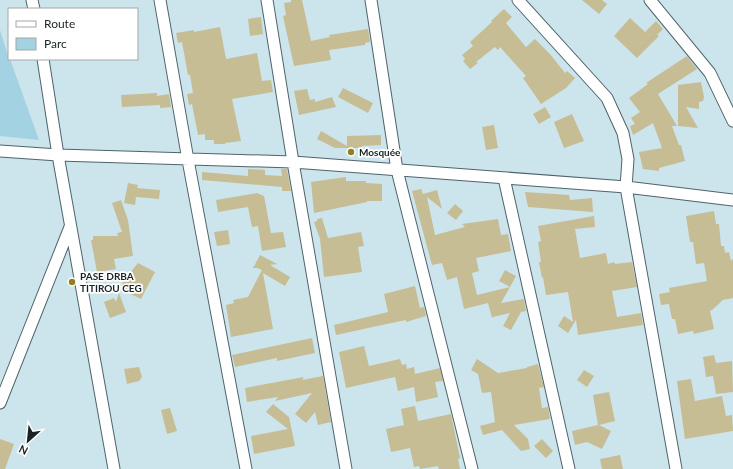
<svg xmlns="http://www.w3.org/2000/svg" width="733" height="469" font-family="Lato,sans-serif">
  <rect width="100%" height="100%" fill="#cce4ec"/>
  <path fill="#a3d2e2" d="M0,30l9,29h1l29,81 -39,-4z"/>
  <path fill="#c6bd95" d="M291,0h11l9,41 19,-4 -1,-2 39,-6 2,13 -5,1v2l-36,5 2,10 -37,6 -11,-50 3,-1 -2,-12 7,-1z
    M582,0h20l5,4 -8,10z
    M504,9l8,8 -6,6 20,24 9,-8 15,15 15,19 2,-2 8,7 -9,10 -25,16 -18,-26 3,-2 -26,-29 -2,3 -3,-3 -19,15 2,1 -8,6 -7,-8 2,-2 -3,-4 11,-9 -3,-4 22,-20 -1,-1z
    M261,17l2,17 -13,2 -2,-17z
    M630,18l15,14 11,-11 7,8 -6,6 2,1 -22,22 -23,-22z
    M220,27l6,32 31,-6 5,28 9,-1 2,12 -41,7 9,42 -16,2v1h-11v-4h-9v-6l-7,1 -6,-31 -3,1 -2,-11 6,-1 -3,-18h-2l-6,-33 -4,1 -2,-10 18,-3v2z
    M687,56l10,13 -39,25 19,32h-5l7,19h2l4,16 -26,7v3l-16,-2 -4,-17 23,-4 -9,-25 -20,12 -3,-9 5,-2 -4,-6 9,-6 -11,-14 19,-14 -2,-1z
    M701,82l3,15 -1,4 -4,1v7l-13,-2 12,21 -20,-2v-41z
    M343,88l30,15 -5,10 -30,-16z
    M307,89l3,11 5,-1v3l17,-5 4,10 -37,8 -5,-24z
    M157,93v3l12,-2 2,13 -11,1v-3l-38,2 -1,-12z
    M545,107l6,10 -12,7 -6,-10z
    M572,114l12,27 -20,7 -10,-26z
    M494,125l4,23 -12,2 -4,-23z
    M321,131l26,15v-10l34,-1v10l-19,1v2h-27l-18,-9z
    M248,169l17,1v5l17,1 -1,-7h6l4,22h-9v-4l-80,-7v-8l46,4z
    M346,177v4h20v2l16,1v17h-15v1l-53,11 -3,-31z
    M128,183l10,2 -1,3 23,2 -1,9 -23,-2 -1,8 -11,-2z
    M421,189l2,5 14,-4 5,19 -15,-12 8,38 30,-8 -3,-3 36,-5 3,16 7,-1 3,17 -35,7 3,13 -7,2 5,22 33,-8 -9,16 23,-4 2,12 -5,1 -10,18 -8,-4 7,-13 -17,4 -1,1 -4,-15 -24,6 -7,-32 -10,3 -5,-17 -10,2 -20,-74z
    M525,192l44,3 1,5 22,-2 1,14 -65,-5z
    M257,193l7,3 7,37 12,-1 3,15 -24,4 -4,-25 -6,1 -4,-20 -30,5 -2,-12z
    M121,200l7,20 5,36 -19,3 2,10 -19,3 -6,-32h2v-4h25l-1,-3 5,-1 -10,-29z
    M455,204l8,7 -7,9 -9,-7z
    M714,211l2,13h3l2,22h3l1,7 4,-1 2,9 2,-2v39l-10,2 -11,10 -2,1 4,18 -20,5 -1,-3 -15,3 -3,-15h-3l-3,-15 -8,1 -2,-11 11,-2 -1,-4 38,-7 -3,-18 -8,1 -3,-22h-3l-4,-26z
    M594,216l1,11 -20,2 5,29 26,-5 2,11 6,-2 1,2 17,-2 5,25 -25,4 5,26 24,-4 2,12 -65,10 -2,-15 -8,13 -10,-7 6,-10 9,6 -5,-30 -22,3 -3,-18 -1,1 -3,-16h2l-3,-20 3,-1 -3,-15z
    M322,218l6,20 33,-6 3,14 -6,1 4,25 -38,5 -4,-38 -6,-17 3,-1v-2z
    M228,230l2,14 -13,2 -3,-14z
    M260,255l17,9 -7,1 20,12 -5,9 -22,-13 10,56 -42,8 -5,-32 8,-2 -1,-3 15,-3 14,-27 -5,-2h-4z
    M138,263l17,9 -14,27 -21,-10 4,-9z
    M505,270l11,6 -6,11 -11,-6z
    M415,286l5,22 4,-1 2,9 -20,6v-2l-24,5 -46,10 -2,-10 54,-13 -4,-18z
    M119,293l7,19 -16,6 -6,-16 10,-4 2,4z
    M312,338l3,15 -38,8v-3l-42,9 -3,-12z
    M364,346l5,20 31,-7 2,6 4,-1 1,5 7,-2 1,7 25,-6 3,13 -8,1 3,15 -22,5 -2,-15 -16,4 -3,-14 -49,11 -7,-36z
    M714,355l2,8 16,-2 1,31 -17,2 -3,-18 -7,1 -3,-20z
    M477,359l21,14 29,-5v-1l11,-3 6,23 -5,1 3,20 6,-1 2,12 -36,6 14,14 2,10 -9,2 -19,-21 -19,5 -3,-9 15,-4 -4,-30 -9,1 -4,-19 -7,-4z
    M139,367l3,10 -3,4 -12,3 -3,-15z
    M584,370l10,6 -7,11 -10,-7z
    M323,376l8,46 -13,3 -3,-13 -9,11 -11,-9 17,-21 -37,8 3,-4 -31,5 -2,-14 59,-11 -2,3z
    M691,379l4,22 27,-5 4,20 6,-1 1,16 -48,8 -8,-58z
    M609,392l6,29 -16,4 12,6 -9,18 -15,-7 -12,3 -3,-14 26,-6 -5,-30z
    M273,404l16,13 6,29 -41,8 -3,-18 37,-7 -22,-17z
    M415,406l3,15 33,-7 9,44 -2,1 2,10h-21l-1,-3 -18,3 -1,-3 -5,1 -4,-19 -19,4 -5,-23 18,-4 -3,-16z
    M170,408l7,23 -10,3 -6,-24z
    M0,439l14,5 -9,25h-5z
    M542,439l11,12 -7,7 -12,-12z
    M620,455l3,14h-21l-2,-10z"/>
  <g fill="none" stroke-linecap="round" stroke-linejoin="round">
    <g stroke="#4f636a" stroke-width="13">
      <path id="street" d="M32,0l2,9
        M160,0l28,160 58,309
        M267,0l26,162 53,307
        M371,0l26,170 75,299
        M518,0l89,98 16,35 5,26 -2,28 50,282
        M650,0l60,73 23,48
        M43,59l15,96 56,314
        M0,151l58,4 235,7 333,25 107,13
        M504,178l65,291
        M0,403l70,-176"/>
    </g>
    <use href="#street" stroke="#fff" stroke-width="11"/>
  </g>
  <g fill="#927f26" stroke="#fff" stroke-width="1.5">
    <circle cx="351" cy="152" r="4"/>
    <circle cx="72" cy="282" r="4"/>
  </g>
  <g text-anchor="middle" stroke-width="3.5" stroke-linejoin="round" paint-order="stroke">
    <g font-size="10" font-weight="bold" fill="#1b2326" stroke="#fff" text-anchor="start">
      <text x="359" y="156">Mosquée</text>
      <text x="80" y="280">PASE DRBA<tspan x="80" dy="12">TITIROU CEG</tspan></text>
    </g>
  </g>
  <rect x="8" y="8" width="130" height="52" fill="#ffffff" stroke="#a4a7a8"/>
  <rect x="16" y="21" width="20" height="6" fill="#ffffff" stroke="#a4a7a8"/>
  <text x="44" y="28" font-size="12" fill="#1b2326">Route</text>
  <rect x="16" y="38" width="20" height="12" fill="#a3d2e2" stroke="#a4a7a8"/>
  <text x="44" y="48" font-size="12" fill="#1b2326">Parc</text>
  <g transform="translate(28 441) rotate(207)" stroke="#ffffff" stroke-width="3" paint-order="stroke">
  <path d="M0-3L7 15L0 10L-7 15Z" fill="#1b2326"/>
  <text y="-6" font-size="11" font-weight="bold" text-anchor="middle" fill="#1b2326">N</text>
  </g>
</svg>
